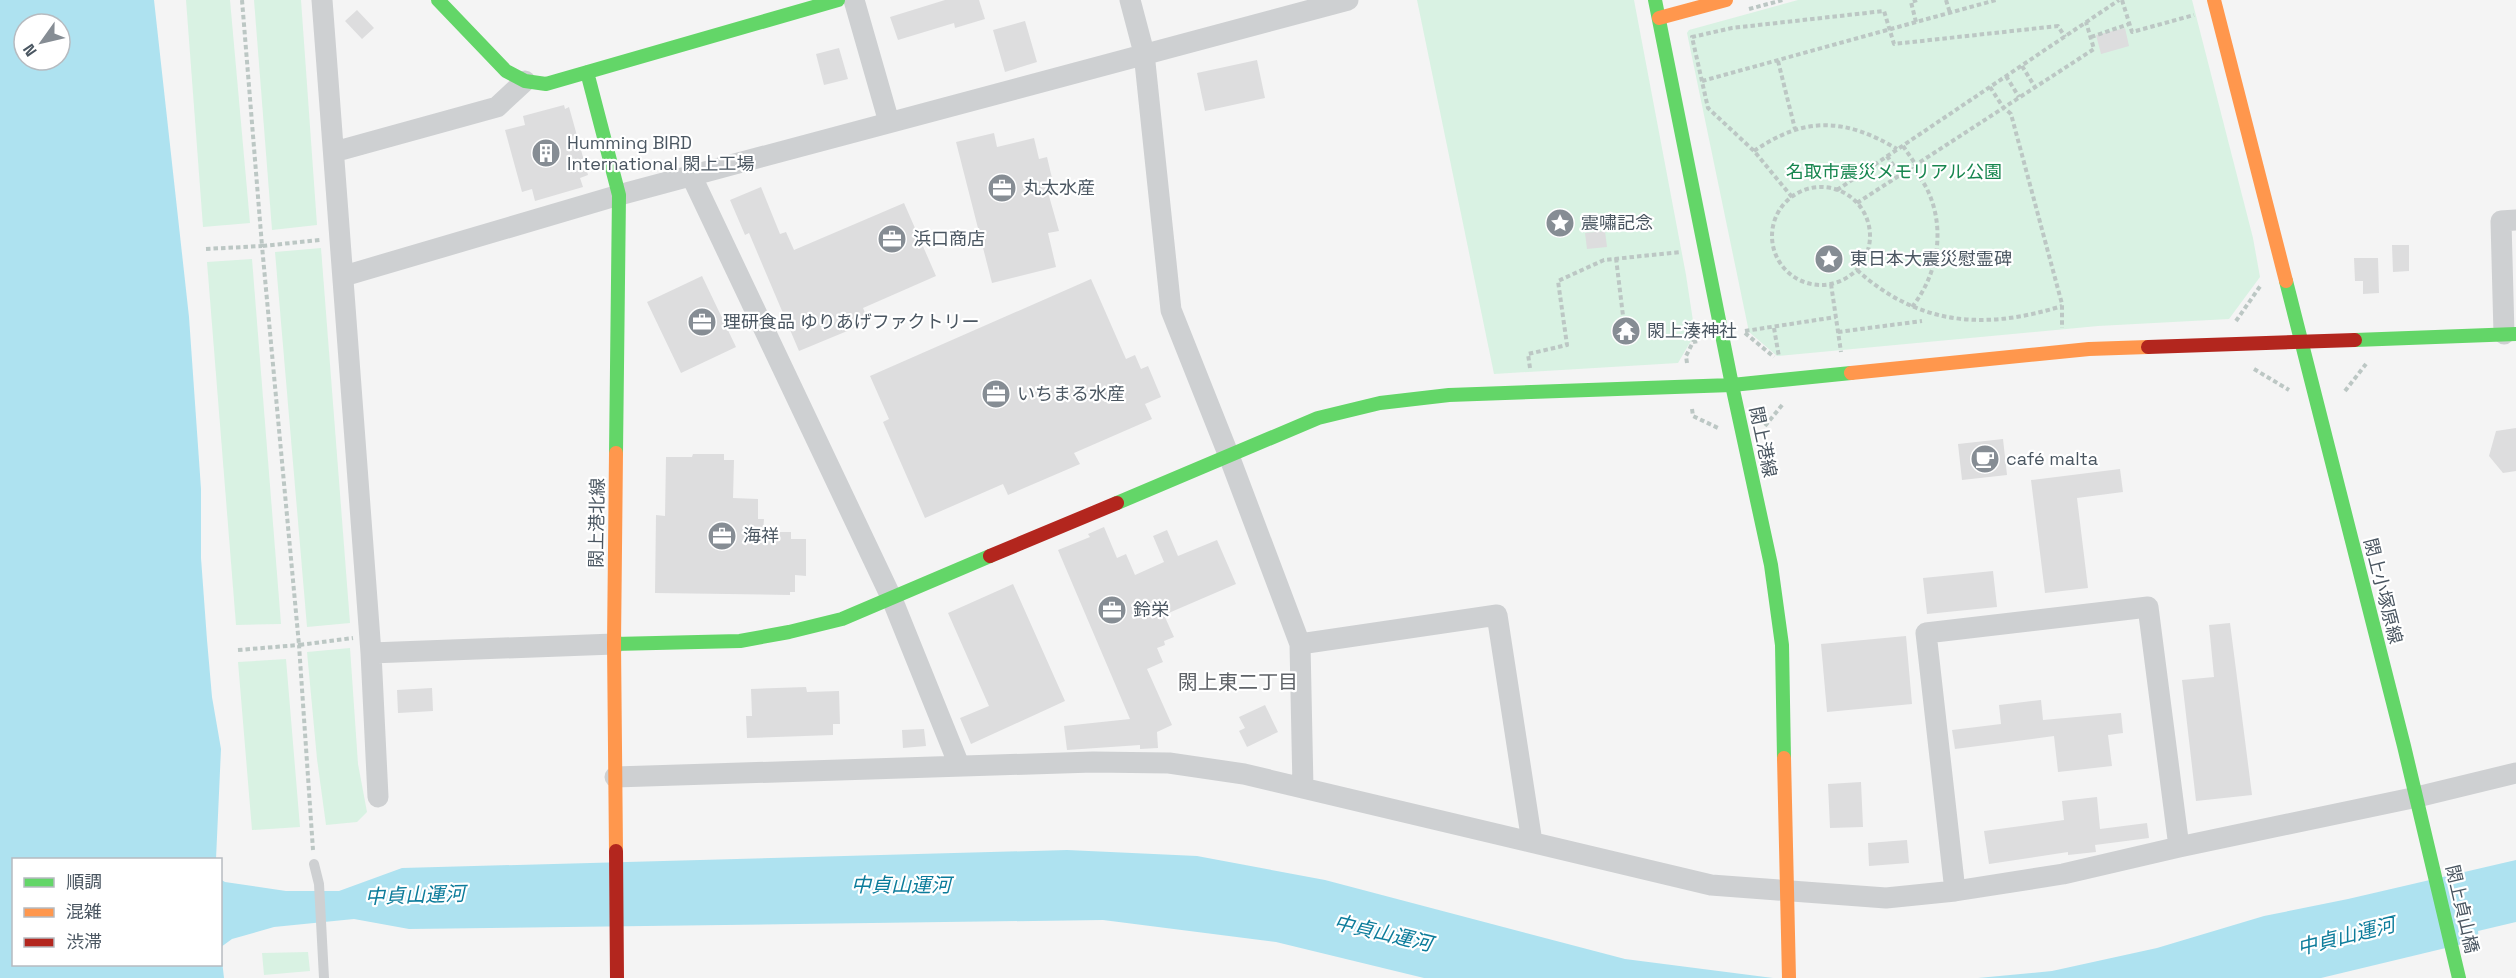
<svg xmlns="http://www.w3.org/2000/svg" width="2516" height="978" font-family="'Space Grotesk','Noto Sans JP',sans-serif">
  <rect width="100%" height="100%" fill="#f4f4f4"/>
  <path fill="#d9f2e3" d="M186,0h44l20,223 -47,4z
    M254,0h47l16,225 -45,5z
    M1417,0h217l52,275 9,59 -17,29 -184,11z
    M1798,0h394l61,238 7,39 -31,42 -131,7 -321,30 -28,-24 -62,-299 2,-3z
    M321,248l29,375 -43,4 -32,-375z
    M252,259l29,365 -45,1 -29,-363z
    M350,648l8,116 9,48 -10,10 -31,3 -9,-66 -10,-107z
    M286,659l14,168 -48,3 -14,-168z
    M308,952l2,19 -46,4 -2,-22z"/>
  <path fill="#aee2f0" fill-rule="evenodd" d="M0,0h154l35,317 12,172v69l6,82 5,57 9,52 -5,110 -202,1v104h206l1,-12 3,26h-224zM24,24h36v36h-36z
    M1067,850l130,6 128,24 300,79 148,19h-349l-148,-36 -173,-22 -694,9 -55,-10 -80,8 -42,12 -11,8 -1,-68 5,3 61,9h53l63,-23z
    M2516,860v62l-38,9 1,9 -158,38h-343l74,-7 105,-23 107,-32 84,-17z"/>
  <path fill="#ddddde" d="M945,0h34l6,19 -30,9 -1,-5 -56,17 -8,-23z
    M357,10l17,18 -12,11 -17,-18z
    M1025,21l12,41 -32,10 -12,-42z
    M2125,28l4,18 -28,8 -5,-19z
    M839,48l9,31 -24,6 -8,-31z
    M1257,60l8,38 -60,13 -8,-38z
    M564,105l1,4 4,-2 19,68 -8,3 3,9 -48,14 -3,-12 -10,3 -17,-62 20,-5 -2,-9z
    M994,133l3,14 37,-9 5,21 8,-2 9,38 -7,1 10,35 -11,2 8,34 -64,16 -36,-141z
    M761,187l19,47 6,-2 8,18 110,-47 32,73 -73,32 6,14 -70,29 -50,-118 -4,2 -15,-35z
    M1605,231l2,16 -20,2 -2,-16z
    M2392,245h17v26l-16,1z
    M2354,258h24l1,35 -16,1v-13h-8z
    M702,276l34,71 -55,26 -34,-71z
    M1091,279l35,80 9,-4 6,14 7,-3 13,31 -16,7 7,15 -78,34 6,11 -72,31 -5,-11 -78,34 -42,-96 6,-3 -19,-43z
    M2516,428v43l-13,2 -14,-17 7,-25z
    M2003,439l4,36 -45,5 -4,-36z
    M693,454h31v6h10l-1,38 25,1v20h6l-1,13h28v7h15v37l-11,-1v17h-5v3l-135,-2 1,-78 9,1 1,-59h26z
    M2120,469l3,23 -46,6 11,90 -43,5 -14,-113z
    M1104,527l13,31 9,-4 9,21 29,-13 -11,-26 14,-6 11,26 39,-16 19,44 -72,31 10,22 -10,4 1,4 -8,3 6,14 -16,7 25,56 -15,7 1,16 -18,1v-4l-73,5 -3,-24 66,-7 -72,-169 32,-13 -2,-3z
    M1993,571l4,36 -70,7 -4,-36z
    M1013,584l52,117 -94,43 -11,-26 29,-12 -41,-93z
    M2230,623l22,172 -56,6 -14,-121 32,-3 -5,-52z
    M1906,636l6,68 -85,8 -6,-68z
    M806,687l1,5 32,-1 1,33h-7v11l-86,3 -1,-22h6l-1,-27z
    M432,688l1,23 -35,2 -1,-23z
    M2041,700l2,20 78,-7 2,20 -15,2 4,31 -54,6 -4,-36 -99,13 -3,-19 49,-6 -2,-19z
    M1265,705l13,27 -31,15 -8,-16 6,-3 -6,-11z
    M924,729l2,17 -23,2 -1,-18z
    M1861,782l2,45 -33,1 -2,-44z
    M2097,797l3,32 47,-6 2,15 -54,7 1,7 -28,3v-3l-79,12 -5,-33 80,-11 -2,-19z
    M1907,840l2,23 -40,3 -1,-23z"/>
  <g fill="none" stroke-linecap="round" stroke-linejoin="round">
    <path stroke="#bcc7c4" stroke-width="4" stroke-dasharray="4.5 3" stroke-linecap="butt" d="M242,0l20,246 58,-6
      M1946,0l4,13
      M2122,0l10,32 62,-17
      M1749,9l34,-9
      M1916,22l-5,-20 6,-2
      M2091,37l38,-13
      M1778,61l17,68
      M2022,66l13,21
      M2006,76l13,21
      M1702,81l294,-81
      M1990,87l13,20 8,7 51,190v24
      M1903,146l13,19
      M1754,151c51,-35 91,-33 143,-2
      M1887,156l13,19
      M1772 236a49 49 0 1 1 98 0a49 49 0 1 1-98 0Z
      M1837,190l282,-190
      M1792,197l-38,-46 -46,-43 -16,-71 40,-9 152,-17 10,33 164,-18 7,11
      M1857,203l237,-154 -8,-27
      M206,249l56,-3 37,399 54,-7
      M1616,258l8,66
      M1857,270c62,56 128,60 205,36
      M1831,284l10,68
      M1912,307c27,-34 34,-81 14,-120 -4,-7 -9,-13 -13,-20
      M2236,321l25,-36
      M1774,328l5,29
      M1745,331l91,-14
      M1838,332l84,-11
      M1745,333l29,24
      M1687,363l-1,-7 7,-14 6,-1
      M1530,368l-2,-14 39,-9 -9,-64 46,-21 77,-8
      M2254,369l35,21
      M2345,391l21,-27
      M1692,409l1,7 25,12
      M1765,426l18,-22
      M238,650l61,-5 14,205"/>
    <path stroke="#ced0d2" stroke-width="10" d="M314,864l5,20 5,94"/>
    <path stroke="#ced0d2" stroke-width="21" d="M322,0l49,653 243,-9
      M854,0l35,122
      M1130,0l14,53 27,257 58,146 71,188 3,144
      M334,152l163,-45 28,-26
      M691,175l201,424 67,166
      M344,276l275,-81 729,-195
      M2504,334l-3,-113 15,-1
      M1300,644l197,-29 35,227
      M371,653l7,144
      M615,777l478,-15 76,1 75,11 467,111 175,13 69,-7 108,-17 116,-27 238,-50 99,-24
      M1955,891l-29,-258 222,-26 31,240"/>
    <path stroke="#63d668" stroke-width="14" d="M438,0l68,71 19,10 21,3 292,-84
      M1655,0l77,385 39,180 11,80 2,113
      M587,72l32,123 -3,258
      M2286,281l118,465 55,232
      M2355,340l161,-6
      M1117,503l201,-85 62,-15 69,-8 283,-10 119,-12
      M614,644l126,-3 49,-9 53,-13 148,-63"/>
    <path stroke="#ff974d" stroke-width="14" d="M2214,0l72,281
      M1659,18l67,-18
      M1851,373l238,-24 59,-2
      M1784,758l5,220
      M616,851l-2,-207 2,-191"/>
    <path stroke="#b3261e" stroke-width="14" d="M2148,347l207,-7
      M990,556l127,-53
      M616,851l1,127"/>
  </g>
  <defs>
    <g id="building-disc" transform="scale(1.5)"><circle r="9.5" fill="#868d94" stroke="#fff"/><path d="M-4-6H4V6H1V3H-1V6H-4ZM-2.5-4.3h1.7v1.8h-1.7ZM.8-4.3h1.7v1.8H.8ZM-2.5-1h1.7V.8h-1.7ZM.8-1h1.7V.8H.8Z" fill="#fff"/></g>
    <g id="office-disc" transform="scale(1.5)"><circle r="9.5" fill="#868d94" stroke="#fff"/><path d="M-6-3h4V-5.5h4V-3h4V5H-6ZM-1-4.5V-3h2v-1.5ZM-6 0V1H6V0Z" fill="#fff"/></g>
    <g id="sight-disc" transform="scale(1.5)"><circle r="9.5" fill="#868d94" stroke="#fff"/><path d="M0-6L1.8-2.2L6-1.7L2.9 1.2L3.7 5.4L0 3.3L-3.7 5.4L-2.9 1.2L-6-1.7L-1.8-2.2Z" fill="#fff"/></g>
    <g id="temple-disc" transform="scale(1.5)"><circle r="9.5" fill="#868d94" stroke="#fff"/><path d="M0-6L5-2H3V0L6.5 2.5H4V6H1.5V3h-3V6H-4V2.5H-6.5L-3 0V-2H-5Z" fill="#fff"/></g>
    <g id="cafe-disc" transform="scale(1.5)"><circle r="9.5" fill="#868d94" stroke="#fff"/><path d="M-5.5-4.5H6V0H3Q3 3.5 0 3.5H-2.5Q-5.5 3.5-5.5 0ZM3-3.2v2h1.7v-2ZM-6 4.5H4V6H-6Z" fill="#fff"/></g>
  </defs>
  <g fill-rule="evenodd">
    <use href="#building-disc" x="546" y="153"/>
    <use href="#office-disc" x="1002" y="188"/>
    <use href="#sight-disc" x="1560" y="223"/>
    <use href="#office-disc" x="892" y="239"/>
    <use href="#sight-disc" x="1829" y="259"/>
    <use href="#office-disc" x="702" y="322"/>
    <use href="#temple-disc" x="1626" y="331"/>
    <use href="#office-disc" x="996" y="394"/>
    <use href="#cafe-disc" x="1985" y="459"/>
    <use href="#office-disc" x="722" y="536"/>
    <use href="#office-disc" x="1112" y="610"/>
  </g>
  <g text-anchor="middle" stroke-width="4.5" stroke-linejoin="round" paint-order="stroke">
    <g font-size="18" fill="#4a5661" stroke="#fff" text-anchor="start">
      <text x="567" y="149">Humming BIRD<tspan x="567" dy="21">International 閖上工場</tspan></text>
      <text x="1023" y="194">丸太水産</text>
      <text x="1581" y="229">震嘯記念</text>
      <text x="913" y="245">浜口商店</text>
      <text x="1850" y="265">東日本大震災慰霊碑</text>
      <text x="723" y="328">理研食品 ゆりあげファクトリー</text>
      <text x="1647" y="337">閖上湊神社</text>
      <text x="1017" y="400">いちまる水産</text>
      <text x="2006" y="465">café malta</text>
      <text x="743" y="542">海祥</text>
      <text x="1133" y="616">鈴栄</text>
    </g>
    <g font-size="18" fill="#17864f" stroke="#fff">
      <text x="1894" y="178">名取市震災メモリアル公園</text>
    </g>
    <g font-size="18" fill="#4a5661" stroke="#fff">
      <text transform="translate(1763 442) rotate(78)" y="6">閖上港線</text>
      <text transform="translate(597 523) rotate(-89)" y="6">閖上港北線</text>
      <text transform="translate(2383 591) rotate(76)" y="6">閖上小塚原線</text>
      <text transform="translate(2462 909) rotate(77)" y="6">閖上貞山橋</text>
    </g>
    <g font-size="20" fill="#5f6368" stroke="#fff">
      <text x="1238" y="689">閖上東二丁目</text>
    </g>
    <g font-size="20" font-style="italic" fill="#0c7c9b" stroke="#fff">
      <text x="901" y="892">中貞山運河</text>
      <text transform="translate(415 895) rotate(-2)" y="7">中貞山運河</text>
      <text transform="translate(1383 933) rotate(13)" y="7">中貞山運河</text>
      <text transform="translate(2346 936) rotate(-14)" y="7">中貞山運河</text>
    </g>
  </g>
  <rect x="12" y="858" width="210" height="108" fill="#ffffff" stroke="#b7bbc0" stroke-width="1.5"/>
  <rect x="24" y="878" width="30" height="9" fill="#63d668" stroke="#b7bbc0" stroke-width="1.5"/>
  <text x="66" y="888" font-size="18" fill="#4a5661">順調</text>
  <rect x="24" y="908" width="30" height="9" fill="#ff974d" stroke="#b7bbc0" stroke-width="1.5"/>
  <text x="66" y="918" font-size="18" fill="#4a5661">混雑</text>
  <rect x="24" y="938" width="30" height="9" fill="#b3261e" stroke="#b7bbc0" stroke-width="1.5"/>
  <text x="66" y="948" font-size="18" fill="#4a5661">渋滞</text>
  <g transform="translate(42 42) rotate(236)"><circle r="28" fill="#ffffff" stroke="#b7bbc0" stroke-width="1.5"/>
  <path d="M0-4.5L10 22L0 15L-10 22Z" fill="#868d94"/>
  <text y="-9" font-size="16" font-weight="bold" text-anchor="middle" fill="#4a5661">N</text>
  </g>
</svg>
